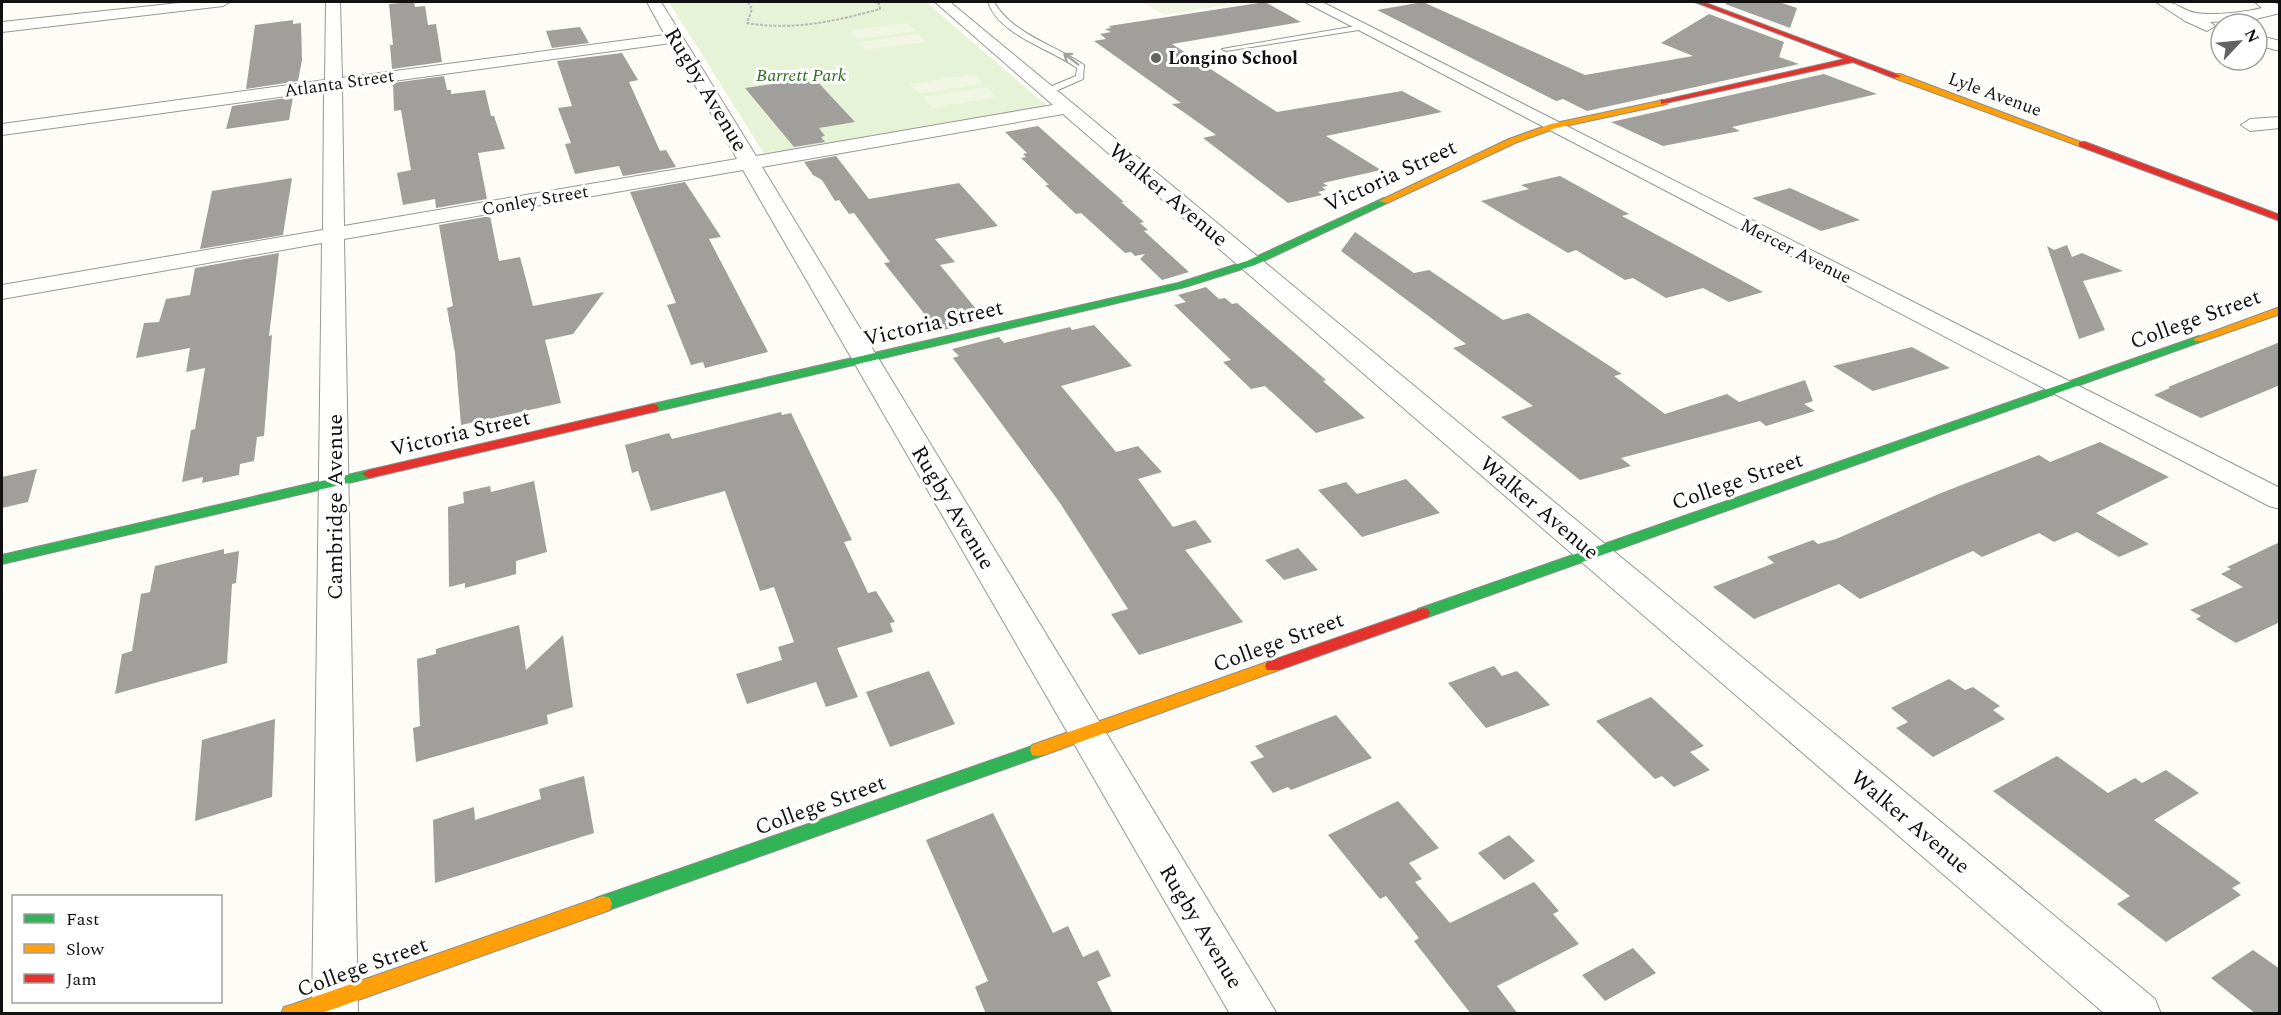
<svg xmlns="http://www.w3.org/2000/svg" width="2281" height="1015" font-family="Spectral,serif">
  <rect width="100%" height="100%" fill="#fdfcf7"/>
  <path fill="#e7f3d7" d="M669,2h257l121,104 -282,49z"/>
  <path fill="#f0f6e1" d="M1142,2h81l6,3 -65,10z
    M908,23l8,8 -60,8 -7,-8z
    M918,34l8,8 -61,8 -7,-8z
    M974,74l9,10 -64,10 -9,-10z
    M987,87l10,10 -65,11 -10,-11z"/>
  <path fill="#a19f9c" d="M414,2l1,5 10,-1 3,19 8,-1 6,38 -50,7 -2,-24h3l-4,-41z
    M1265,2l36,20 -129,22 105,68 125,-21 40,21 -116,24 55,34 -58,13 5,3 -6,1 4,3 -8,2 4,3 -34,8 -85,-65 13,-3 -44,-31 9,-1 -87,-62 12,-2 -6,-5 11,-2 -6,-3 6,-1 -2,-2z
    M1423,2l162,73 108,-19 -32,-13 48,-29 75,28 -5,15 20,7 -212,47 -24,-12 -7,2 -179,-91z
    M1729,2h50l18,6 -7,20 -65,-24z
    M293,20v4l8,-1 1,37 -4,21 -52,8 9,-64z
    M580,27l9,16 -37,5 -6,-17z
    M622,53l16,27 -9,2 31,69 6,-1 10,17 -53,9 -4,-10 -44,8 -10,-30 6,-1 -13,-35 14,-2 -15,-45z
    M1824,74l53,20 -145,33 8,4 -77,15 -52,-24z
    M444,76l3,14h4v4l34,-4 6,26h3l11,33 -27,4 9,46 -51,9 -1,-9 -32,6 -6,-32 14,-3 -10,-60 -7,1 -1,-28z
    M814,78l41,44 -36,6 6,8 -4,1 4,5 -31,5 -49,-59z
    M293,97l-4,23 -63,9 6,-23z
    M1038,126l86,76h-3l23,20 -4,1 8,7 -4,1 45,41 -27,8 -22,-21 5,-5 -10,2 -4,-4 -6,1 -44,-40 -5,1 -31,-29h4l-28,-27 5,-1 -3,-3 4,-1 -22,-21z
    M836,156l33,43 90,-16 10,11 29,32 -63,13 20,23 -15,3 45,55 -47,11 -54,-68 6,-1 -36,-49 -5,1 -10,-14 -4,1 -13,-21 -9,-5 -9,-13z
    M1560,176l69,38 -7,2 141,76 -34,10 -26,-14 -37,10 -33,-20 -8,2 -49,-30 -8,3 -87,-52 48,-12 -8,-4z
    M292,178l-9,57 -83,14 12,-58z
    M685,182l36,55 -12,2 59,113 -63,16 -2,-6 -12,3 -24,-60 9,-2 -46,-111z
    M1790,188l70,32 -39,11 -69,-33z
    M490,216l9,45 21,-4 13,49 71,-14 -31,42 -28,6 16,63 -100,22 -6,-72 -8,-45 6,-2 -14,-81z
    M1355,232l59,41 15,-3 74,50 25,-7 94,61 -8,2 51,38 62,-20 12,8 66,-22 8,21 -9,3 11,7 -49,15 -6,-5 -15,4 -124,33 10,8 -51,14 -79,-63 32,-11 -80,-58 13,-4 -125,-93z
    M2067,245l5,12 10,-4 41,18 -40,10 22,49 -26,9 -32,-93 7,4z
    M279,253l-10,83 3,-1 -8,101 -7,1 -3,24 -14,3 -1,11 -37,8 1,-6 -21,5 9,-52 4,-1 10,-61 -19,4 4,-24 -54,10 8,-35 15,-1 7,-23 24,-4 5,-27z
    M1206,287l13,12 6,-1 7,6 5,-1 89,77 -3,1 42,37 -49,15 -51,-47 -14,3 -28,-27 8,-2 -57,-55 12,-3 -8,-7z
    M1094,325l38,41 -71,20 55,66 22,-6 24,26 -24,7 35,48 22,-7 17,22 -27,8 58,72 -104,33 -28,-41 17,-5 -68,-106 -107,-145 6,-2 -7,-7 47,-12 5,6 66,-16 2,3z
    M2280,342v43l-79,33 -47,-23 16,-7 -2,-1z
    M1912,347l38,21 -77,23 -40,-25z
    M781,412l1,3 9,-2 61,127 -8,2 24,51 8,-2 19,31 -5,1 3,9 -56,16 21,49 -32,10 -10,-25 -69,22 -11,-30 46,-14 -4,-13 16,-5 -20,-55 -14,4 -35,-100 -74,20 -13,-40 -6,2 -7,-28 44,-12 3,6z
    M2100,442l69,35 -73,36 53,31 -30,13 -42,-25 -23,10 -15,-9 -57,24 -9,-6 -113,48 -21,-15 -85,35 -41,-32 61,-24 -7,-6 46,-17 5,4 18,-5 105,-46 98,-38 11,7z
    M37,469l-9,33 -26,6v-31z
    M1406,479l34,34 -78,24 -44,-47 28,-8 11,12z
    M534,481l13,71 -31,9v13l-51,14v-5l-16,4 -1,-80 16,-4 -1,-11 27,-6 1,6z
    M2280,542v80l-44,21 -40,-24 5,-3 -11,-6 53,-23 -22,-13 10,-5 -4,-2z
    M1298,548l20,22 -34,10 -19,-20z
    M224,549v5l15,-3 -3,32 -4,1 -5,79 -112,31 7,-40 10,-3 9,-57 9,-2 5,-26z
    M519,625l7,45 37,-35 10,72 -26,8 1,9 -132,38 -3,-34 7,-2 -3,-67 19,-5v-5z
    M1494,666l8,10 15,-5 33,34 -64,23 -38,-45z
    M929,671l26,53 -65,23 -24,-55z
    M1949,679l16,11 8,-3 27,19 -7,4 12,9 -72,38 -37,-29 12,-6 -17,-14z
    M1651,697l53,49 -14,6 20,18 -36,17 -12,-11 -7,3 -59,-58z
    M1336,715l36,43 -81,32 -3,-3 -15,6 -23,-31 14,-5 -9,-11z
    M275,719l-3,78 -77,24 7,-81z
    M2057,756l51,37 27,-15 7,5 24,-13 33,23 -45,27 87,63 -9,5 9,7 -75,47 -49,-38 13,-8 -137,-105z
    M584,776l10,57 -159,50 -2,-63 41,-13 1,13 66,-21 -2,-10z
    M1398,801l41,47 -30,15 13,16 -7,3 35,41 84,-41 25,29 -6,3 26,30 -82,42 21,28h-47l-57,-73 5,-3 -33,-42 -6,3 -52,-64z
    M993,813l60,120 15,-7 15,31 15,-7 13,26 -14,6 16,32h-127l-11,-27 13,-6 -62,-141z
    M1509,835l26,26 -31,19 -26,-27z
    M1633,948l23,25 -51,28 -23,-26z
    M2253,950l27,19v45h-24l-45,-36z"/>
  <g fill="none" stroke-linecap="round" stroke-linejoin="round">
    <g stroke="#979795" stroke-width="2">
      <path id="lane" d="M988,2h6c18,32 61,43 90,63l-1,14 -32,14h-6v-4l31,-13 1,-8c-28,-20 -77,-32 -89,-66z
        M1362,25l3,4 -139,22 -4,-2z"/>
    </g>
    <g stroke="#979795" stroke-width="2">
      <path id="street" d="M188,2h42l-7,4 -221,26v-10z
        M326,2h14l2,76 323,-43 -18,-33h14l95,154 297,-51 -118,-103h15l1205,997 6,15h-56l-1042,-900 -301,53 515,847h-47l-487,-844 -399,69 14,775h-46l10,-771 -320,56v-14l321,-55 1,-139 -322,44v-11l323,-44zM671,43l66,116 -393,67 -2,-138z
        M1305,2h17l958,486v21l-11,-3z
        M2156,2c22,-2 23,8 40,11 16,3 50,-1 66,-5l-7,-6h18l7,3v8l-28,7 -42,2 5,4 -8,5 -22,-10z
        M2257,35l23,6v10l-23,-6z
        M2280,117v11l-30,3 -9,-6 9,-6z"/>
    </g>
    <g stroke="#8e8d8b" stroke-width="2">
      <path id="fast" d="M1384,198l5,3 -2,2 -132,62 -70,22 -532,125 -6,-4 6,-4 525,-121 69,-22z
        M2199,336l6,3 -2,2 -775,276h-10l-2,-4 2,-4z
        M369,470l5,1 2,3 -2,3 -372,87v-9z
        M1038,744l6,1 2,5 -2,5 -441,157 -7,-2 -2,-6 2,-6z"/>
    </g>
    <g stroke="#8e8d8b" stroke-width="2">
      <path id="slow" d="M1894,74h6l186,70 -7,2 -185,-68z
        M1664,100h3v4l-111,24 -41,15 -128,60 -8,-2 130,-62 42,-15z
        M2280,307v7l-77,27h-8l-2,-2z
        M1273,660l6,2 2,4 -2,4 -235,85 -6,1 -6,-1 -2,-5 2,-5z
        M603,896l7,2 2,6 -2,6 -291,104h-38l3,-7 7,-2z"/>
    </g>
    <g stroke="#8e8d8b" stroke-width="2">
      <path id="jam" d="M1695,2h8l198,74 -7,2 -41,-16 -192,42v-4h3l181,-41z
        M2079,142h6l195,73v6l-201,-75z
        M653,404l4,1 2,3 -2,3 -288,67 -7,-4 7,-4z
        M1423,608l5,1 2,4 -2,4 -149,53h-12l-2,-4 2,-4z"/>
    </g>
    <path stroke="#b9b9b8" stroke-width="2" stroke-dasharray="3 1.5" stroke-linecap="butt" d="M748,2l4,7 -5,14c46,8 89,-2 133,-14l-1,-5 -5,-2"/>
    <use href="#lane" fill="#fffffe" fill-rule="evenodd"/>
    <use href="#street" fill="#fffffe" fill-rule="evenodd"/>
    <use href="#fast" fill="#30b455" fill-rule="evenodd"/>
    <use href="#slow" fill="#ff9f0a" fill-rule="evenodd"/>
    <use href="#jam" fill="#e5322d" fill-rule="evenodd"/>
  </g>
  <defs><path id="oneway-shaft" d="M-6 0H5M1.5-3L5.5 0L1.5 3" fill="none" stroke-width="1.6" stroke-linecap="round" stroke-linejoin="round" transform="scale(1.5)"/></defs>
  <use stroke="#a0a09f" href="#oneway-shaft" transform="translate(1071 59) rotate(-143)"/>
  <circle fill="#646362" stroke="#fff" stroke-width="2" cx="1156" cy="58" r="6"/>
  <g text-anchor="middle" stroke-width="6" stroke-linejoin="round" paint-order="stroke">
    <g font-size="18" font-weight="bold" fill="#111" stroke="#fff" text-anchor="start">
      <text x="1168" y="64">Longino School</text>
    </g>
    <g font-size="18" font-style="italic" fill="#2f6b1f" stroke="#fff">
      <text x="801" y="81">Barrett Park</text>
    </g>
    <g font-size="18" fill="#111" stroke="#fff">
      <text transform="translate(339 83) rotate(-8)" y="6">Atlanta Street</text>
      <text transform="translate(1995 94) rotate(20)" y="6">Lyle Avenue</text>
      <text transform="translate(535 200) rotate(-10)" y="6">Conley Street</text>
      <text transform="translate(1796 251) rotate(27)" y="6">Mercer Avenue</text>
    </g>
    <g font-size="22" fill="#111" stroke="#fff">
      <text transform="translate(707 89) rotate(59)" y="8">Rugby Avenue</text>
      <text transform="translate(1390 175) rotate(-25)" y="8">Victoria Street</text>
      <text transform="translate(1169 194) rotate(40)" y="8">Walker Avenue</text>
      <text transform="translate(2195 318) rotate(-20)" y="8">College Street</text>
      <text transform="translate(933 322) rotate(-13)" y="8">Victoria Street</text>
      <text transform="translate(460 432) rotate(-13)" y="8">Victoria Street</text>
      <text transform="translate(1737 480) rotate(-19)" y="8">College Street</text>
      <text transform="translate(334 507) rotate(-90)" y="8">Cambridge Avenue</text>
      <text transform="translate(954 507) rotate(59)" y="8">Rugby Avenue</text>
      <text transform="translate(1540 507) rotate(40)" y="8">Walker Avenue</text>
      <text transform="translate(1278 641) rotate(-20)" y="8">College Street</text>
      <text transform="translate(820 804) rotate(-20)" y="8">College Street</text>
      <text transform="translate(1911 821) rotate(40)" y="8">Walker Avenue</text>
      <text transform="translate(1202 926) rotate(59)" y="8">Rugby Avenue</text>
      <text transform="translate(362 966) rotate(-20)" y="8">College Street</text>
    </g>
  </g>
  <rect width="2281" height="1015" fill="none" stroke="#111111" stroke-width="6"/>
  <rect x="12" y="895" width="210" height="108" fill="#ffffff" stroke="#a0a0a0" stroke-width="1.5"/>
  <rect x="24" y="914" width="30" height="9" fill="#30b455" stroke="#a0a0a0" stroke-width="1.5"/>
  <text x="66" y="925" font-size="18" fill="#111111">Fast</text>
  <rect x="24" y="944" width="30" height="9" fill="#ff9f0a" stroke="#a0a0a0" stroke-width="1.5"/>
  <text x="66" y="955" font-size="18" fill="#111111">Slow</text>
  <rect x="24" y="974" width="30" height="9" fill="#e5322d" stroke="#a0a0a0" stroke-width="1.5"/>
  <text x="66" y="985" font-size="18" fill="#111111">Jam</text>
  <g transform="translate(2239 42) rotate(64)"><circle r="28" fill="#ffffff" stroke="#a0a0a0" stroke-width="1.5"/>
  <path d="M0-4.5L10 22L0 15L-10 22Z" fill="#646362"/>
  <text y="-9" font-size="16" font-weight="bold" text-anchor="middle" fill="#111111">N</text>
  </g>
</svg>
